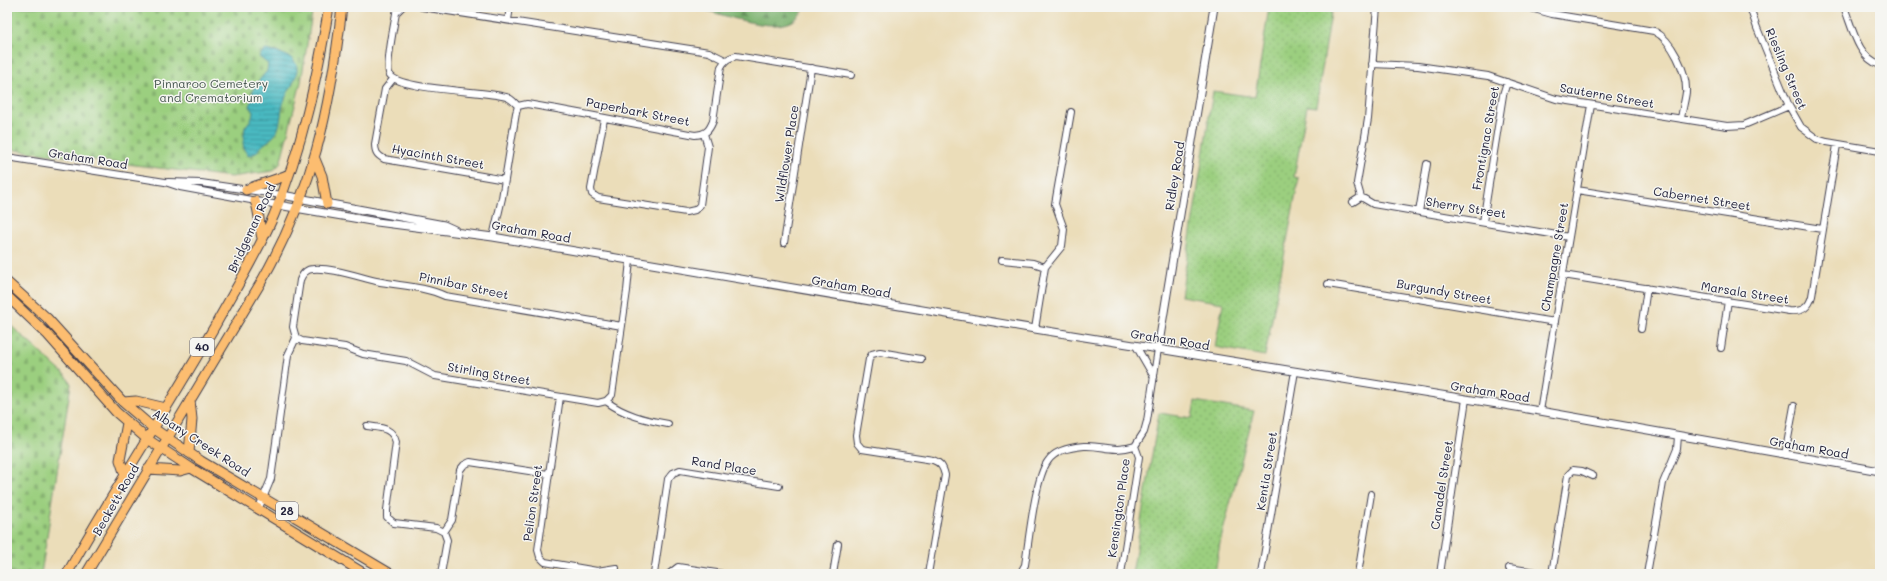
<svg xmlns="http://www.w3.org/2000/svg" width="1887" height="581" font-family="Mali,sans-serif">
  <defs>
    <pattern id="grass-dots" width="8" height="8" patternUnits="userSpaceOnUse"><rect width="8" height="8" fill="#9bcf7f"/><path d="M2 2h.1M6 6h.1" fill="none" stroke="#85b16f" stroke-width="1.8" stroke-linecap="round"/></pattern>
    <pattern id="forest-firs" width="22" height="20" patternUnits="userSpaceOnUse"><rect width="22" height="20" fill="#7cb26e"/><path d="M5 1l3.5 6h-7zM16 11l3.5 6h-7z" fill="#65905c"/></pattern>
    <pattern id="cemetery-stones" width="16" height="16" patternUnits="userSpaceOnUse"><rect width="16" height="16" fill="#9bcf7f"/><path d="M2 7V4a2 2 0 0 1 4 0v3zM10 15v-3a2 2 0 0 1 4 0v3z" fill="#85b16f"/></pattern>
    <pattern id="water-rules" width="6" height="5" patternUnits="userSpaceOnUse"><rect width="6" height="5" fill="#4ab9c1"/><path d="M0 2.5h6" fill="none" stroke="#3d969e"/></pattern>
  </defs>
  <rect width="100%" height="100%" fill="#f6f6f2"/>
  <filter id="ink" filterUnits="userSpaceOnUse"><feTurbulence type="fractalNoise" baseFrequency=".025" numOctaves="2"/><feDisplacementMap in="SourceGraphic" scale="8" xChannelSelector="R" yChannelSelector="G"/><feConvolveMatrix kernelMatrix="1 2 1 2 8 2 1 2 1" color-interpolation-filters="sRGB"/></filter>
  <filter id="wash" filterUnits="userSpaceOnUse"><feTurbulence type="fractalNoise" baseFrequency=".012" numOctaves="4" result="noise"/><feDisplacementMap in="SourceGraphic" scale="16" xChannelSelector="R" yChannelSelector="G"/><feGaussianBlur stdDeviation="0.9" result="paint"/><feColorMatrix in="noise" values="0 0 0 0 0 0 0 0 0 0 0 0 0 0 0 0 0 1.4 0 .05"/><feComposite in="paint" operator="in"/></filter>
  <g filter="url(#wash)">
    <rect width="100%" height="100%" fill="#ebddb9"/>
    <path fill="url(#grass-dots)" stroke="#5e785d" d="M1269,7h63l-16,100 -9,-1 -13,71 5,1 -34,178 -50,-9 8,-44 -42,-7 32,-205 42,6z
      M1195,401l59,10 -34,132 -5,31h-83l27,-161 33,5z"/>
    <path fill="url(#forest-firs)" stroke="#4f6a54" d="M693,7h112l1,1c-4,4 -9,10 -13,13 -24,13 -75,-9 -100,-14z"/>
    <path fill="url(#cemetery-stones)" stroke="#5e785d" d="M7,7h306l-12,75 -21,82 -7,7 -42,6 -224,-28z
      M7,322l60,55 4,7 -30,190h-34z"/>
    <path fill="url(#water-rules)" stroke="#366e7e" d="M267,50c15,4 37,6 28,29 -3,7 -8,14 -11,22 -4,11 -2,22 -8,32 -5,8 -15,11 -20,20l-8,3 -4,-7 -1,-6 2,-16 7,-9 1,-6 -3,-5 4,-21 13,-15 1,-7 -9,-7 4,-6z"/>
  </g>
  <g filter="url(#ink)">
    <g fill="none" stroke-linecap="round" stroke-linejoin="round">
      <g stroke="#403e4e" stroke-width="8">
        <path id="minor" d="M402,7l-6,6c-2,13 -10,49 -7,60 6,18 97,17 117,24 5,1 9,6 12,9
          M422,7l287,45 16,8
          M1377,7l-9,112 -11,64 4,14 12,7 196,33
          M1527,7l25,7 102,17c18,9 33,41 32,61 -1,9 -4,18 -5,27
          M1750,7l7,21 32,78 12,21 16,12 10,3 53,9
          M1844,7c8,19 14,52 36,58
          M508,20l2,-13
          M1372,64l46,2 70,10 68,23 171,27 17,-1 45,-19
          M393,79l-8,10 -10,55c0,8 2,11 9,15l121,21
          M604,119l-13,70 1,5 6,4 88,14 9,-2 5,-5 8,-58 -4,-13
          M7,157l158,25 15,5 98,18
          M168,182l33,1 81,12
          M1577,190l245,39
          M1353,202l8,-5
          M1419,212l8,-48
          M1483,222l20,-127 4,-13
          M493,237l9,-39 14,-85 2,-7 9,-2c56,9 112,21 168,31 11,-1 14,-4 18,-14l8,-54c4,-7 7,-9 15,-11l115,19
          M784,243l27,-175
          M1002,260l31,3 12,4
          M1563,275l226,36c13,1 20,-3 23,-15l25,-151
          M1328,284l227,38
          M622,326l-177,-30c-22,-10 -46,-10 -69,-15 -17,-4 -46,-14 -63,-12 -7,0 -11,6 -13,11l-7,47 3,11 6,3 43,6 18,7 43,7 29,15 163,27 8,-2 6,-6 15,-104 3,-31
          M1035,329l10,-62 17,-21 2,-17 -9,-25 16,-92
          M1641,329l6,-41
          M1136,346l18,31
          M1721,348l7,-47
          M921,359l-41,-7 -8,2 -3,5 -13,76 1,8 5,6 71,11c8,3 10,7 12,15l-17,99
          M560,397l-22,153 2,7 5,5 52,9 19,-3
          M606,401c18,14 40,19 62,23
          M1540,411l51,-306
          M367,426c13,2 25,1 29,16l-9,68v7l7,6 42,5 8,4 3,8 -6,34
          M1785,455l9,-49
          M258,510l13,-31 17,-124 8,-17
          M444,532l8,-12 8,-50 4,-5 6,-3 78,12
          M1509,568l41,6
          M654,574l14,-95 5,-6 7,-3 99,16
          M669,574l9,-7 45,7
          M833,574l5,-30
          M1020,574l5,-9c4,-25 10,-87 23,-104 7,-11 24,-14 36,-15 20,-1 28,7 51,0
          M1121,574l18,-117 -4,-11 9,-14 3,-11 11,-72
          M1261,574l34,-203
          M1358,574l13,-80
          M1440,574l26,-175
          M1552,574l16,-99 5,-5 9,1 11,5
          M1647,574l16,-91 14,-34 1,-13"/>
      </g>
      <g stroke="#403e4e" stroke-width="9">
        <path id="tertiary" d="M282,195l162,30 11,5
          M278,205l99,17 116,15 542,92 505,82 340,60
          M1158,349l56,-342"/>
      </g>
      <g stroke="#403e4e" stroke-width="11">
        <path id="primary" d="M315,159l7,17 5,28
          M246,190c14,-7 29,-9 43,-16
          M255,201c5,12 4,25 7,37
          M7,282l40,36 76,84 30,26 48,33 190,113
          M7,296l41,39 68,77 31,27 44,29 174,106
          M123,402l13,-1 30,7
          M189,453l3,-34 -2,-19
          M148,469l32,2 11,-3
          M125,475l-5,-15 7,-37
          M67,574c47,-85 101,-166 149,-250 20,-36 42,-72 58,-109 28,-67 43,-137 55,-208
          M86,574l174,-290c53,-92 70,-173 82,-277"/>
      </g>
      <use href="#minor" stroke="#fff" stroke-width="6"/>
      <use href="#tertiary" stroke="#fff" stroke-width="7"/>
      <use href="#primary" stroke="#fcbd6f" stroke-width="9"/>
    </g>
  </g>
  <g text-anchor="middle" stroke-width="3" stroke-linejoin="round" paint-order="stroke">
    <g fill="#f6f6f2" stroke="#626272" stroke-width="1">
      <rect x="190" y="338" width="24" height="18" rx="3"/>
      <rect x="276" y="502" width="22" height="18" rx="3"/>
    </g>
    <g font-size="11" font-weight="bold" fill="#22223b">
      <text x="202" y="351">40</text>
      <text x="287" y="515">28</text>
    </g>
    <g font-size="12" fill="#22223b" stroke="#f6f6f2">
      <text transform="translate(1786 69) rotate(67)" y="4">Riesling Street</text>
      <text transform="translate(1607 96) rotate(10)" y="4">Sauterne Street</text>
      <text transform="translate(638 112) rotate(11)" y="4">Paperbark Street</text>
      <text transform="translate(1486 138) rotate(-80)" y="4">Frontignac Street</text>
      <text transform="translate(787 154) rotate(-81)" y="4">Wildflower Place</text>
      <text transform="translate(438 157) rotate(10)" y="4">Hyacinth Street</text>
      <text transform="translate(88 159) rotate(9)" y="4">Graham Road</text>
      <text transform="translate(1175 176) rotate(-81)" y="4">Ridley Road</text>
      <text transform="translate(1702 199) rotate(9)" y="4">Cabernet Street</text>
      <text transform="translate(1466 208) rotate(9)" y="4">Sherry Street</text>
      <text transform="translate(252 228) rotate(-65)" y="4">Bridgeman Road</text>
      <text transform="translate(531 232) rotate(10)" y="4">Graham Road</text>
      <text transform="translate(1555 257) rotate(-80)" y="4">Champagne Street</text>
      <text transform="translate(464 286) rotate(12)" y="4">Pinnibar Street</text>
      <text transform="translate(851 287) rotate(10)" y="4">Graham Road</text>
      <text transform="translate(1444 292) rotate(10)" y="4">Burgundy Street</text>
      <text transform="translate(1745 293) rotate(9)" y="4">Marsala Street</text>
      <text transform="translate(1170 340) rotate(9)" y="4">Graham Road</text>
      <text transform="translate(489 374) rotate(10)" y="4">Stirling Street</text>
      <text transform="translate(1490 392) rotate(9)" y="4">Graham Road</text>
      <text transform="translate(201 443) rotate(33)" y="4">Albany Creek Road</text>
      <text transform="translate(1809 448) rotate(10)" y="4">Graham Road</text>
      <text transform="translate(724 466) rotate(9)" y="4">Rand Place</text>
      <text transform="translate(1267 471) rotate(-81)" y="4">Kentia Street</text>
      <text transform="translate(1442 485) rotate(-81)" y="4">Canadel Street</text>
      <text transform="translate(116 500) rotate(-60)" y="4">Beckett Road</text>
      <text transform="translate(533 503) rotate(-82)" y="4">Pelion Street</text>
      <text transform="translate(1119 508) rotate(-82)" y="4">Kensington Place</text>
    </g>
    <g font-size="12" fill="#46564f" stroke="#f6f6f2">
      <text x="211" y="88">Pinnaroo Cemetery<tspan x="211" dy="14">and Crematorium</tspan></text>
    </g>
  </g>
  <rect width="1887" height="581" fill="none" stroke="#f6f6f2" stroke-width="24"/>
</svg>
